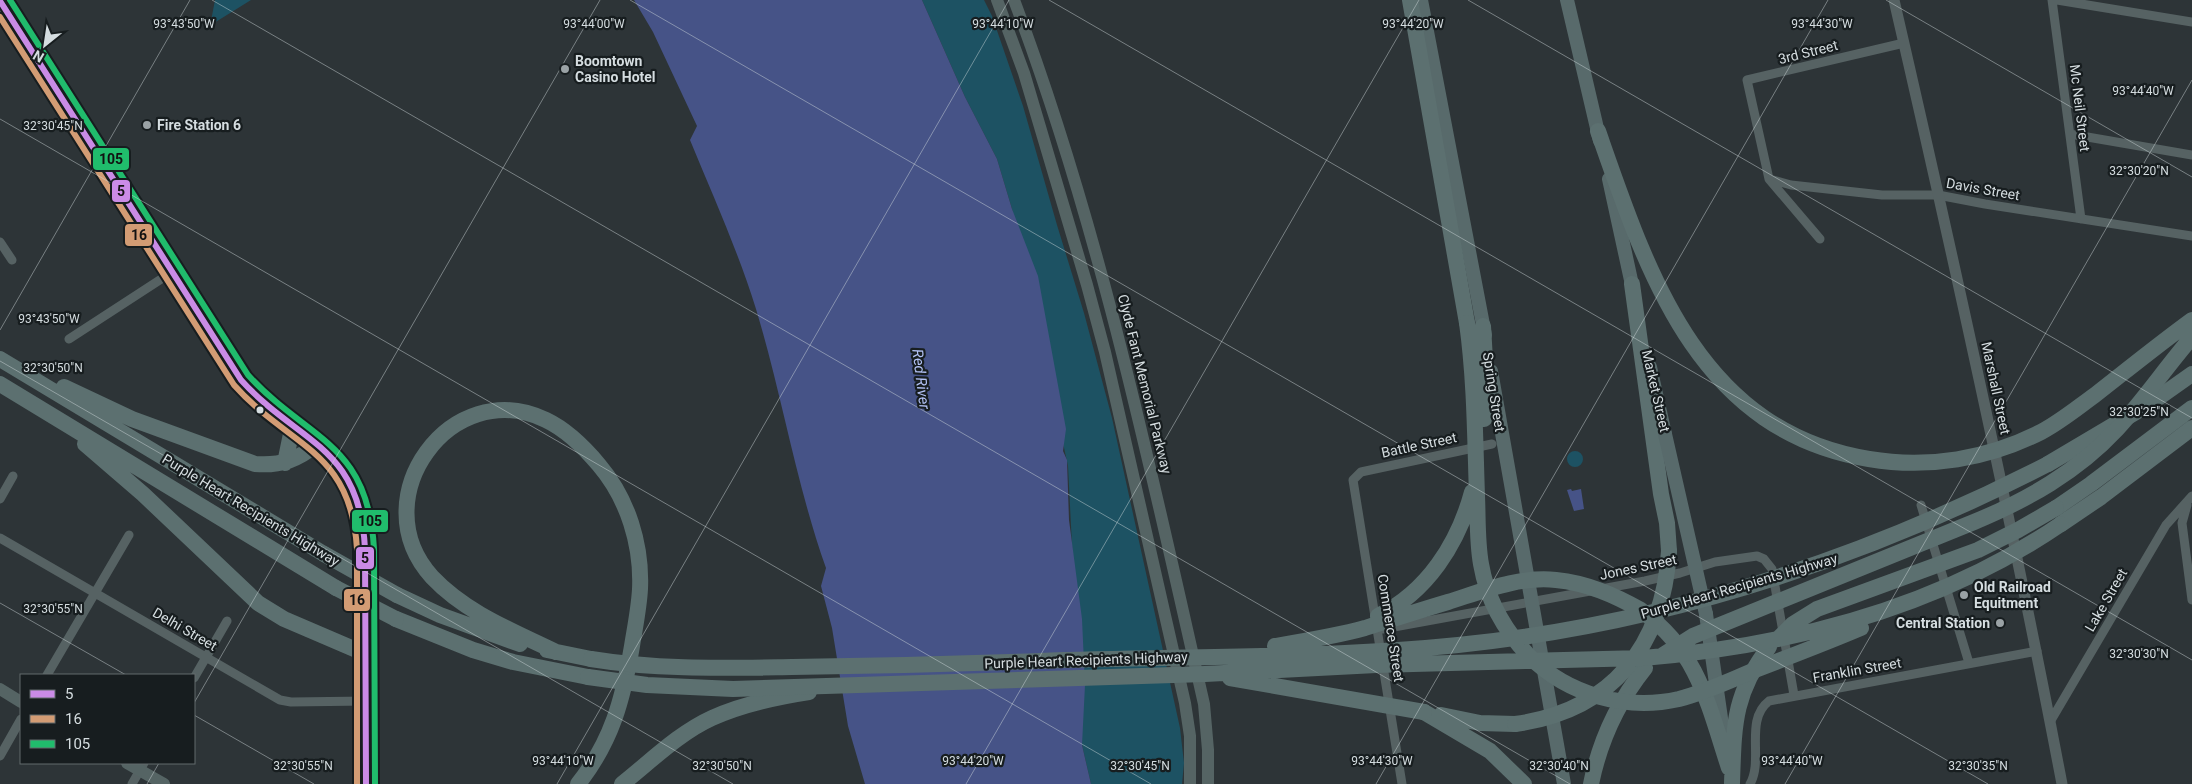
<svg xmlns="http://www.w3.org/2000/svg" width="2192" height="784" font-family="Roboto,sans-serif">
  <rect width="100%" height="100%" fill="#2d3437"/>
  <path fill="#1d5263" d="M215,0h36l-37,23 -3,-2z
    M922,0h62l8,16 31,90 34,119 27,88 28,105 68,310 4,35 -2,21h-91l-9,-39 -14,-279 -56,-257 -15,-50 -32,-62z
    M1567 459a8 8 0 1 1 16 0a8 8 0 1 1-16 0Z"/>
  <path fill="#465387" d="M634,0h288l43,97 32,62 15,50 26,67 28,153 -3,22 4,9 2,60 13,99 3,66 -3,60 9,39h-226l-17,-58 -16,-98 -11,-42 5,-18c-30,-84 -44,-173 -70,-259 -18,-58 -43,-113 -66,-169l7,-14 -44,-94z
    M1571,489l1,2 9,-2 3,20 -10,2 -7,-21z"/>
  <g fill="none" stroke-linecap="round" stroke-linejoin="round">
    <path stroke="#566263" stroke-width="9" d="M2052,0l29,219
      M2057,0l135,22
      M2070,134l122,21
      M1769,179l22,6 91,10h56l47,9 207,32
      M1820,239l-51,-60 -22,-99 157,-37
      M0,242l12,18
      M69,339l103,-67
      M0,499l13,-23
      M1921,505l48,158
      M2187,505l-5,18 10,77
      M0,538l280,162 11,2 76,-1
      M1383,629l262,-48 35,-8 35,-11 42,-6 7,3 8,10 22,126
      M47,675l82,-140
      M194,678l33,-57
      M2050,722l116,-197 26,-29
      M0,756l21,-37
      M132,784l12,-21
      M1402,784l-49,-304 8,-8 131,-28
      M1750,784c14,-24 -6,-64 19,-83l268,-50"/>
    <path stroke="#566263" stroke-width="11" d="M1894,0c60,260 118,521 168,784
      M0,1l241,379 28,28 49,35"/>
    <path stroke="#556464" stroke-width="12" d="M997,0l27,73 63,212 18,67 80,351 5,33v48
      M1014,0c86,228 136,467 190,704l4,46v34
      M0,689l21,13
      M127,763l37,21"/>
    <path stroke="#586a6b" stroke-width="14" d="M1421,0l64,335
      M1567,0l33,141
      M1609,179l25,115
      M1650,367l15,67
      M1491,371l73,413
      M318,443c22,20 38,44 44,73l6,139 -2,129
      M1706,614l17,118"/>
    <path stroke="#5c7070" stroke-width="16" d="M1410,0l57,323
      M1632,284l29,210 6,29 2,28
      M0,359l324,195
      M0,384l336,204
      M64,387l68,32 123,45c26,2 43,-4 63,-21
      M85,444l58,50 115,109 26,16 84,36
      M285,463l8,-39
      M2048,464l103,-61 41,-29
      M2056,508l35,-24 101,-76
      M2061,524l40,-27 91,-69
      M397,595l43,20 80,29
      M1643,612c55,39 66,95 86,156
      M396,619l77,31 40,12 75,15
      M547,650l44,9
      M556,652c-43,-21 -90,-39 -124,-75 -71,-78 19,-203 114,-157 21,10 38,27 53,45 29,34 43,80 41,124 -1,19 -5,38 -8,57 -9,53 -20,95 -54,138
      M1424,712l66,39 34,33
      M1441,715l39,8 35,1
      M1732,783c2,-57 1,-89 37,-136
      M622,784c29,-23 57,-51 90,-66 31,-14 64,-21 97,-26
      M1591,784c9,-44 26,-81 54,-116"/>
    <path stroke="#586a6b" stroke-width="14" d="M1665,434l41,180"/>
    <path stroke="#5c7070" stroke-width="16" d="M1598,131c50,143 100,300 271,328 59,10 119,0 172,-27 19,-10 36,-24 54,-37 32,-25 64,-51 97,-75
      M1467,323c8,58 8,116 10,173 1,23 0,46 4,68 6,35 24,67 48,92 39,39 97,55 150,43 28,-7 54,-20 81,-31 34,-13 68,-26 101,-40
      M1483,326l3,51 -2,42
      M324,554l73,41
      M336,588l60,31
      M1378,616c49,-24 80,-72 94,-124
      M1778,639l15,-15 24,-15 161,-59 40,-20 38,-22
      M1275,646c30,-5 61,-10 90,-18 28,-9 56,-18 83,-26 35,-11 71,-26 108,-22 31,3 58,15 85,30
      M1663,655l30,-19 281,-114c53,-22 103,-50 143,-93 27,-29 49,-62 75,-92
      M591,659c67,11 134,9 201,8 83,-1 165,-3 247,-6 140,-5 280,-2 419,-16 207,-21 405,-86 590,-181
      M588,677l59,8 86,4 472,-15 171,-9 267,-7c147,-12 295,-50 418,-134
      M1230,678l194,34
      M1515,724c97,-13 148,-78 154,-173"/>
    <g stroke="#171d1f" stroke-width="10">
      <path id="bus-1" d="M0,1l241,379c58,64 119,65 124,169l1,235"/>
    </g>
    <g stroke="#171d1f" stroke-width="10">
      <path id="bus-2" d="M0,17l234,368c56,63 117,64 123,164v235"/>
    </g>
    <g stroke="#171d1f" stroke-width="10">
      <path id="bus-3" d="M10,0l238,375c60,66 120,66 126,174l1,235"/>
    </g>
    <use href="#bus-1" stroke="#ca8be6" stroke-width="6"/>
    <use href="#bus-2" stroke="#d39c74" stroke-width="6"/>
    <use href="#bus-3" stroke="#20bc6c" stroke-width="6"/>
  </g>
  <path fill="none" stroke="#d5dde0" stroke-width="1" stroke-opacity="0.45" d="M212,0l1358,784M630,0l1358,784M1049,0l1143,660M1468,0l724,418M1886,0l306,177M0,119l1151,665M0,330l190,-330M0,361l733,423M0,603l126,72M194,703l406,-703M194,715l120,69M147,784l12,-21M557,784l452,-784M966,784l453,-784M1376,784l452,-784M1785,784l407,-704"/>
  <g fill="#9aa2a5" stroke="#171d1f" stroke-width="2">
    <circle cx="565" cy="69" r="5"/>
    <circle cx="147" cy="125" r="5"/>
    <circle cx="1964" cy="595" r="5"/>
    <circle cx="2000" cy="623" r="5"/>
  </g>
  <circle fill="#d5dde0" stroke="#171d1f" stroke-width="2" cx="260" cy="410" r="4.5"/>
  <g text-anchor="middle" stroke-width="4.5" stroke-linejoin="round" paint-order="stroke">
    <g font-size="14" fill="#d5dde0" stroke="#171d1f">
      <text transform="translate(1808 52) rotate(-14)" y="5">3rd Street</text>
      <text transform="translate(2080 108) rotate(83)" y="5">Mc Neil Street</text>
      <text transform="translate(1983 189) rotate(10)" y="5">Davis Street</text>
      <text transform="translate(1145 384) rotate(76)" y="5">Clyde Fant Memorial Parkway</text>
      <text transform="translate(1996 388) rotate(78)" y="5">Marshall Street</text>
      <text transform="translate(1656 391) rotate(77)" y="5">Market Street</text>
      <text transform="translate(1494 392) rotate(81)" y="5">Spring Street</text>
      <text transform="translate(1419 445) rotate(-12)" y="5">Battle Street</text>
      <text transform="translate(251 510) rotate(31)" y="5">Purple Heart Recipients Highway</text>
      <text transform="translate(1638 567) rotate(-12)" y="5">Jones Street</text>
      <text transform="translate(1739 586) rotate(-16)" y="5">Purple Heart Recipients Highway</text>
      <text transform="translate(2106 600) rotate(-60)" y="5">Lake Street</text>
      <text transform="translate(1391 628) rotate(81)" y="5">Commerce Street</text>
      <text transform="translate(185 629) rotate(30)" y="5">Delhi Street</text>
      <text transform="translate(1086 660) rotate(-2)" y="5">Purple Heart Recipients Highway</text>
      <text transform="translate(1857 670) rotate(-10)" y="5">Franklin Street</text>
    </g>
    <g font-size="14" font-weight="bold" fill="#d5dde0" stroke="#171d1f" text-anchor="start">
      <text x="575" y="66">Boomtown<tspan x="575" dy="16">Casino Hotel</tspan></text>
      <text x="157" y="130">Fire Station 6</text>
      <text x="1974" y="592">Old Railroad<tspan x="1974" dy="16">Equitment</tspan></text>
      <text x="1990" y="628" text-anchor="end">Central Station</text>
    </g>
    <g font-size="15" font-style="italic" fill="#b2c1f4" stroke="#171d1f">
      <text transform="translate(921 379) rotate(83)" y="5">Red River</text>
    </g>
  </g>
  <g font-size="12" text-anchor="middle" fill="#d5dde0" stroke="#171d1f" stroke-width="4.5" stroke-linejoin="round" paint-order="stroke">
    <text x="184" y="28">93°43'50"W</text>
    <text x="594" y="28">93°44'00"W</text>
    <text x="1003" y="28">93°44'10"W</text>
    <text x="1413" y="28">93°44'20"W</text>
    <text x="1822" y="28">93°44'30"W</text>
    <text x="2143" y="95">93°44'40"W</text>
    <text x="53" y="130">32°30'45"N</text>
    <text x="2139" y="175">32°30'20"N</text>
    <text x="49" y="323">93°43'50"W</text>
    <text x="53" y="372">32°30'50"N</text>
    <text x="2139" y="416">32°30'25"N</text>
    <text x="53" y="613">32°30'55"N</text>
    <text x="2139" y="658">32°30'30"N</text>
    <text x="563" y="765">93°44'10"W</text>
    <text x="973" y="765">93°44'20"W</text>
    <text x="1382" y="765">93°44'30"W</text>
    <text x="1792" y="765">93°44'40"W</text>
    <text x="303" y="770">32°30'55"N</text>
    <text x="722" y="770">32°30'50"N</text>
    <text x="1140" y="770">32°30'45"N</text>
    <text x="1559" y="770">32°30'40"N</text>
    <text x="1978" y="770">32°30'35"N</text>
  </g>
  <g stroke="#171d1f" stroke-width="2">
    <rect x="92" y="147" width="38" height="24" rx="5" fill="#20bc6c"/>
    <rect x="111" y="179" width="20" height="24" rx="5" fill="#ca8be6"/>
    <rect x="124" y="223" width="29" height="24" rx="5" fill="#d39c74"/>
    <rect x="351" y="509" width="38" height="24" rx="5" fill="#20bc6c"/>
    <rect x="355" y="546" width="20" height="24" rx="5" fill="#ca8be6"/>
    <rect x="343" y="588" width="28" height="24" rx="5" fill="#d39c74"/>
  </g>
  <g font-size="14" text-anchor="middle" font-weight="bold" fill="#111">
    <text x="111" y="164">105</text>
    <text x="121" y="196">5</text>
    <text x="139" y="240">16</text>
    <text x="370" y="526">105</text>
    <text x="365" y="563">5</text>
    <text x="357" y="605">16</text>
  </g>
  <rect x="20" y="674" width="175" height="90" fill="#171d1f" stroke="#636a6c"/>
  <rect x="30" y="690" width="25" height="8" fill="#ca8be6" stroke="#636a6c"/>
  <text x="65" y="699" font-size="15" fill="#d5dde0">5</text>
  <rect x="30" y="715" width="25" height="8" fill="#d39c74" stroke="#636a6c"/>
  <text x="65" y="724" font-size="15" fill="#d5dde0">16</text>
  <rect x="30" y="740" width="25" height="8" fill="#20bc6c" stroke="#636a6c"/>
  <text x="65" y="749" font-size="15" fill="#d5dde0">105</text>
  <g transform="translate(45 45) rotate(210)" stroke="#171d1f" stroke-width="4" paint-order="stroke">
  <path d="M0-4L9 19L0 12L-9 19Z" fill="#d5dde0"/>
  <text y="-8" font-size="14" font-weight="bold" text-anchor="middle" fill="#d5dde0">N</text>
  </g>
</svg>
